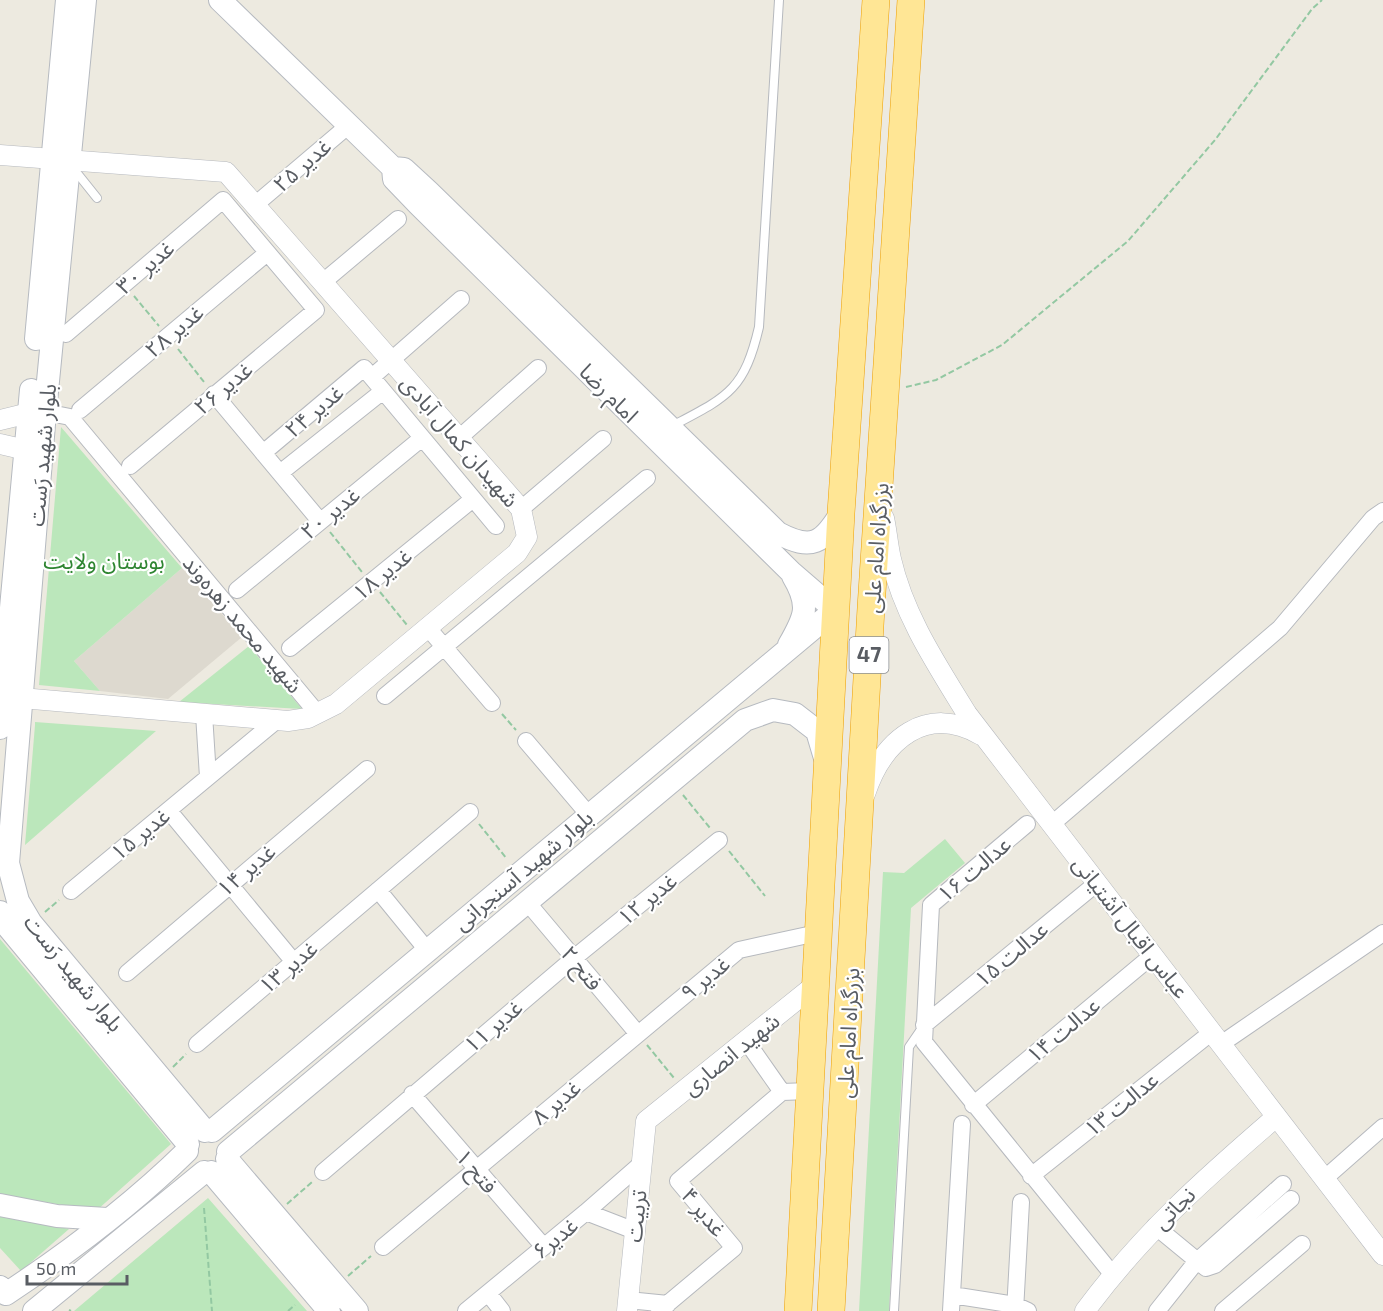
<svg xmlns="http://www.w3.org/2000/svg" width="1383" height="1311" font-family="'Exo 2','Noto Sans Arabic',sans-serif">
  <rect width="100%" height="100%" fill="#edeae0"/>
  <path fill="#ddd9cf" d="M182,568l60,69 -74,62 -68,-8 -26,-30z"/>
  <path fill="#bbe7bb" d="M61,427l121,141 -108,93 26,30 -61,-6z
    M249,646l53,63 -123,-7z
    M35,722l121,9 -131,114 10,-120z
    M945,839l20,24 -54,45 -22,403h-30l24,-439 21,1z
    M0,939l171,205 -75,67 -96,-17z
    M208,1198l99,113h-233z
    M0,1215l69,14 -48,42 -21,-23z"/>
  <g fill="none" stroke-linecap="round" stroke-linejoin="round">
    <g stroke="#b6b9be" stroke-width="10">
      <path id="service" d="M73,168l24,30
        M672,426c55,-29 72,-35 87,-99l20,-327
        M894,1311l15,-264 13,-19"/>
    </g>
    <g stroke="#b6b9be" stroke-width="18">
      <path id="minor" d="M255,205l94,-80
        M323,282l75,-63
        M66,334l157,-134 93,110 -186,156
        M372,377l89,-78
        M214,394l106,127
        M80,410l187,-157
        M45,412l25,5 248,297
        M459,438l79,-70
        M263,453l101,-85 132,158
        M280,473l103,-82
        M521,509l82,-70
        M237,590l185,-152
        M428,628l64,75
        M290,648l183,-149
        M385,696l262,-218
        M204,714l4,63
        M526,741l63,74
        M169,811l125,151
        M1027,824l-96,81 -7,137 189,233
        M1052,824l228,-196 93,-110 10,-7
        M378,890l49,60
        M71,891l206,-171
        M527,902l111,132
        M127,973l240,-204
        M924,1025l173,-142
        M747,1042l35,50
        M197,1044l273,-232
        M1221,1044l162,-111
        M412,1094l132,153
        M973,1105l180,-150
        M323,1172l251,-214 145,-118
        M1031,1176l181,-144
        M1324,1179l59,-52
        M586,1212l49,19
        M1155,1226l51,42 9,-3 76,-66
        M383,1247l356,-297 78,-17
        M488,1293l14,18
        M952,1295l63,10 13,6
        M628,1300l40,4
        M466,1311l120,-99 56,-49
        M659,1311l75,-63 -56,-67 104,-89 27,-1
        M951,1311l11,-187
        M1015,1311l6,-109
        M1157,1311l39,-49 87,-78
        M1223,1311l79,-67"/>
    </g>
    <g stroke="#b6b9be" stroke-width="21">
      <path id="tertiary" d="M0,155l226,17 295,337 6,28 -10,16 -181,151 -28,14 -20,3 -267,-23
        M0,420l29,-7
        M0,444l26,6
        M884,518c3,14 4,28 7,41 13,57 46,106 76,155l416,541
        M865,794c18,-54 61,-91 116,-59
        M627,1311l19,-190 169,-136
        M1085,1311c57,-77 119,-132 191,-194"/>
    </g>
    <g stroke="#b6bac0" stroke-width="24">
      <path id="secondary" d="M85,0l-40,412 -37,451 10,38 13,22 174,208
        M220,0l173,168 11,1 25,23 349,341c34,18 45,10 63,-20
        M36,339l31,-339
        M789,645c16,-28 22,-39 4,-69
        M0,728l31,-338
        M0,912l8,15 180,217
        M212,1131l623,-521 -44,-38 -373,-368 -24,-25 -1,-11
        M228,1152l517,-432 28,-10 22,4 22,17 8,27
        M227,1159l130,152
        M211,1172l118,139
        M0,1205l57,11 50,3
        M0,1287l6,7c62,-41 128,-91 181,-143
        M34,1311l170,-139"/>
    </g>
    <g stroke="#ee9f00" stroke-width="28">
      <path id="trunk" d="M798,1311l43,-798 35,-513
        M831,1311l40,-703 40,-608"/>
    </g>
    <path stroke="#93c8a2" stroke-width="2" stroke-dasharray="6 3" stroke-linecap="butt" d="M134,296l25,30
      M178,349l26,33
      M906,387l30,-7 66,-35 126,-104 87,-101 97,-131 10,-9
      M330,532l32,40
      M380,592l27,33
      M502,714l14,16
      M683,795l27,33
      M479,824l28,35
      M729,851l36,45
      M45,912l14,-12
      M647,1045l27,33
      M173,1067l13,-13
      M287,1204l25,-22
      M204,1208l8,103
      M348,1276l23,-20
      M69,1310l2,1
      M288,1311l7,-6"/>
    <use href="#service" stroke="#fff" stroke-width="8"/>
    <use href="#minor" stroke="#fff" stroke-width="16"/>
    <use href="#tertiary" stroke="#fff" stroke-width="20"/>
    <use href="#secondary" stroke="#fff" stroke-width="22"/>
    <use href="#trunk" stroke="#ffe695" stroke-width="27"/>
  </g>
  <g text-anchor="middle" stroke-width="4.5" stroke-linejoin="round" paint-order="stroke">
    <rect fill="#fff" stroke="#8b8e92" stroke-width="1.5" x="849.5" y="637" width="39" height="36" rx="4.5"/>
    <g font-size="21" font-weight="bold" fill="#595d63">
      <text x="869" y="662">47</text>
    </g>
    <g font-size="22" fill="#595d63" stroke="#fff">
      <text transform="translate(302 165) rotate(-41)" y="8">غدیر ۲۵</text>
      <text transform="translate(145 267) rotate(-41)" y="8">غدیر ۳۰</text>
      <text transform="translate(174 331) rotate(-40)" y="8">غدیر ۲۸</text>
      <text transform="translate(223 388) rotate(-40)" y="8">غدیر ۲۶</text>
      <text transform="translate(609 393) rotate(45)" y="8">امام رضا</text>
      <text transform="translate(314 411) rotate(-40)" y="8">غدیر ۲۴</text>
      <text transform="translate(460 441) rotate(49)" y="8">شهیدان کمال آبادی</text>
      <text transform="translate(42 455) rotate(-85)" y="8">بلوار شهید رَست</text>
      <text transform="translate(330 513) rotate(-39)" y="8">غدیر ۲۰</text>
      <text transform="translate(876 548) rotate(-86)" y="8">بزرگراه امام علی</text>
      <text transform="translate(382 574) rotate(-39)" y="8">غدیر ۱۸</text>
      <text transform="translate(243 624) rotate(50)" y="8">شهید محمد زهره‌وند</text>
      <text transform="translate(140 834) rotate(-39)" y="8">غدیر ۱۵</text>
      <text transform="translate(974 869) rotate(-40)" y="8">عدالت ۱۶</text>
      <text transform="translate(246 870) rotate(-40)" y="8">غدیر ۱۴</text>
      <text transform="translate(523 870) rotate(-40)" y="8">بلوار شهید آسنجرانی</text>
      <text transform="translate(647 899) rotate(-39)" y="8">غدیر ۱۲</text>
      <text transform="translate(1131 927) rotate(52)" y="8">عباس اقبال آشتیانی</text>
      <text transform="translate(1011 954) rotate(-40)" y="8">عدالت ۱۵</text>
      <text transform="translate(288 967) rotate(-40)" y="8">غدیر ۱۳</text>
      <text transform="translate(582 968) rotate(50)" y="8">فتح ۲</text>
      <text transform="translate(74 973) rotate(51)" y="8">بلوار شهید رَست</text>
      <text transform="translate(705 978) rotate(-39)" y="8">غدیر ۹</text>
      <text transform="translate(493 1026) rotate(-40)" y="8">غدیر ۱۱</text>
      <text transform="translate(1063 1030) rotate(-40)" y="8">عدالت ۱۴</text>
      <text transform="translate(848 1033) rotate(-87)" y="8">بزرگراه امام علی</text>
      <text transform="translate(731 1054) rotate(-39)" y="8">شهید انصاری</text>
      <text transform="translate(556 1102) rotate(-40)" y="8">غدیر ۸</text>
      <text transform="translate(1121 1104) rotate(-39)" y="8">عدالت ۱۳</text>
      <text transform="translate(477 1171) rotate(49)" y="8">فتح ۱</text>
      <text transform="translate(1174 1208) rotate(-45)" y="8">نجاتی</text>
      <text transform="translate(704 1212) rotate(50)" y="8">غدیر ۴</text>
      <text transform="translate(636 1216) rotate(-84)" y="8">تربیت</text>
      <text transform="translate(555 1238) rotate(-39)" y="8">غدیر۶</text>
    </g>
    <g font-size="22" fill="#2e8531" stroke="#fff">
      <text x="104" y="569">بوستان ولایت</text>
    </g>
  </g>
  <path d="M27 1275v9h100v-9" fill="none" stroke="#595d63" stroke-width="3"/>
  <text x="36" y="1275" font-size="18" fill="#595d63" stroke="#ffffff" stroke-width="4.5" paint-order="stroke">50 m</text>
</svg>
